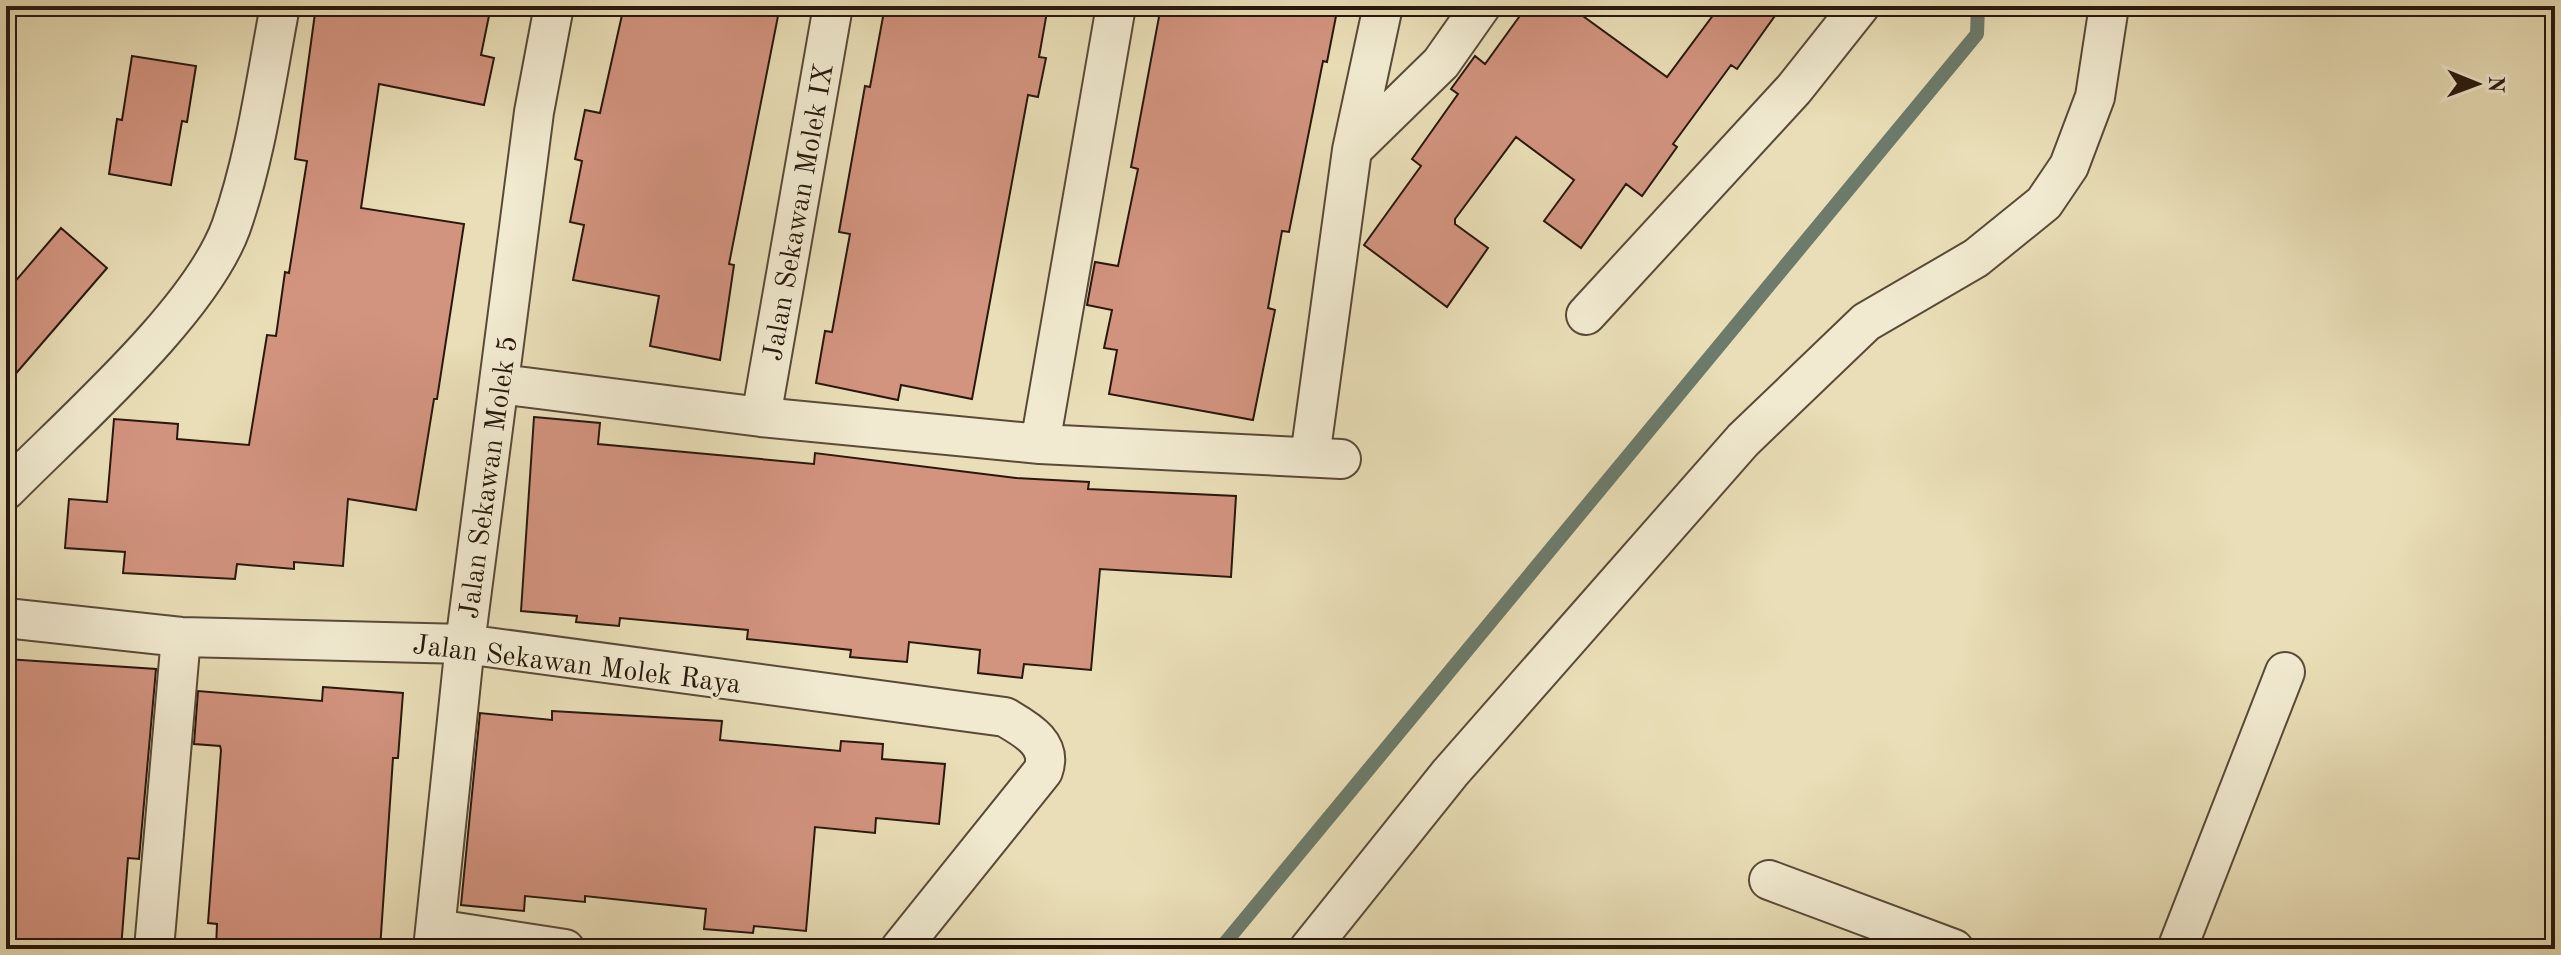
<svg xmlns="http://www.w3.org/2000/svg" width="2561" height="955" font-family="'Old Standard TT',serif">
  <rect width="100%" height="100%" fill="#e9deb7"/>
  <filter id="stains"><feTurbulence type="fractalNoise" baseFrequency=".0025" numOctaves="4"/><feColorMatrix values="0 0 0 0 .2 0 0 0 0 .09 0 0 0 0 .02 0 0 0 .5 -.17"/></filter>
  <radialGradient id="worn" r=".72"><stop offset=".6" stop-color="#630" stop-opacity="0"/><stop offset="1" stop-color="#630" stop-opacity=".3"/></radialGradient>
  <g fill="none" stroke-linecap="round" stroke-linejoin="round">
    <path stroke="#6c7b6b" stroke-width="14" d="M1220,949l757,-915 1,-28"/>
  </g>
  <path fill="#d2937f" stroke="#29180d" stroke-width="2" d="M316,6h71l44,9 2,-9h58l-10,49 13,3 -10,47 -105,-21 -18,124 103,16 -27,175h-3l-18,111 -68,-11 -5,67 -49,-4v7l-57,-5 -2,15 -112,-6 2,-21 -60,-4 4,-49 38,3 7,-83 64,5 -1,15 72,6 18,-110 9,1 9,-64 4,1 18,-112 -12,-2z
    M624,6h156l-51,258 5,1 -14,95 -70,-14 9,-50 -86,-16 11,-55 -14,-3 12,-61 -7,-2 10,-49 15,3z
    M885,6h58l32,6 1,-6h72l-9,51 7,1 -8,39 -10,-2 -56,304 -71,-14 -3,15 -82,-17 9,-52 7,1 18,-98 -11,-2 26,-146 5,1z
    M1161,6h177l-11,56 -4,-1 -34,171 -7,-1 -14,77 7,2 -22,110 -144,-26 8,-44 -13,-2 8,-38 -25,-5 8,-43 23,4 20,-97 -7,-2z
    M1527,6h42l98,71 53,-71h62l-45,63 -6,-4 -58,79 4,3 -35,49 -16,-12 -45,64 -37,-27 30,-41 -58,-43 -61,82v5l33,24 -41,59 -83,-62 57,-79 -9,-7 46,-65 -7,-5 24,-33 10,8z
    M132,56l64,10 -9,56 -5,-1 -11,64 -62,-11 8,-55 5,1z
    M61,228l46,40 -101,117v-93z
    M534,417l66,6 -2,21 216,20 1,-11 201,25 73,4 -1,7 148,7 -5,81 -131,-8 -9,101 -67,-6 -2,14 -44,-5 2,-23 -71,-8 -2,20 -57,-5 1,-7 -104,-11 1,-9 -128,-12 -1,8 -43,-4 1,-6 -56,-5z
    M6,659l150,10 -17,190 -11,-1 -7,91h-115z
    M323,687l80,6 -5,65h-5l-13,191h-164l1,-25 -9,-1 13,-173 -1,-4 -26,-2 4,-53 124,10z
    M552,711l170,10 -2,19 120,11 1,-10 42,3 -1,15 63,5 -6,60 -63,-6 -1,15 -60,-6 -9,104 -52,-5 -1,7 -49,-4 2,-20 -121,-13v6l-60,-6 -1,15 -63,-6 19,-192 72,7z"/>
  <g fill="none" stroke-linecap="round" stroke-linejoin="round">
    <g stroke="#594a38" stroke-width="42">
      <path id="street" d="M1352,150l89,-87 40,-57
        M1586,315l208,-226 66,-83
        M500,384l261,33 279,27 301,15
        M761,417l72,-411
        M1040,444l76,-438
        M1310,457l42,-307 31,-144
        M6,490c66,-67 194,-178 225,-263 25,-71 35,-148 49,-221
        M6,618l175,19 284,7 540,73c20,12 48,26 38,54l-143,178
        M1769,880l185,69
        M436,929l129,20
        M154,949l27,-312
        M433,949l32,-305 69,-532 20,-106
        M1309,949l141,-176 293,-333 123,-118 110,-64 68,-55 25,-37 26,-69 14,-91
        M2177,949l108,-277"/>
    </g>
    <use href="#street" stroke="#f1ead0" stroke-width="38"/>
  </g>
  <g text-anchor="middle" stroke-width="6" stroke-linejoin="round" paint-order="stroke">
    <g font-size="28" fill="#29180d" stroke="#f1ead0">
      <text transform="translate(797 212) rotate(-80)" y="10">Jalan Sekawan Molek IX</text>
      <text transform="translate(487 477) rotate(-82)" y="10">Jalan Sekawan Molek 5</text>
      <text transform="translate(577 663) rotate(7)" y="10">Jalan Sekawan Molek Raya</text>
    </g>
  </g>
  <rect width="2561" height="955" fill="none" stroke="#e9deb7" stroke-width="32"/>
  <rect x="8" y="8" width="2545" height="939" fill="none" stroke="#29180d" stroke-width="4"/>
  <rect x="16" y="16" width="2529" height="923" fill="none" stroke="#29180d" stroke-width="2"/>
  <g transform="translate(2477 84) rotate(91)" stroke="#f1ead0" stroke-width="6" paint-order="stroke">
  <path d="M0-6L14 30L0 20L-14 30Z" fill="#29180d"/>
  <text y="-12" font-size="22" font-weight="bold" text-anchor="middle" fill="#29180d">N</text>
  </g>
  <rect width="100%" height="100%" filter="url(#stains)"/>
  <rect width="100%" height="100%" fill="url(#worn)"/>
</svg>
